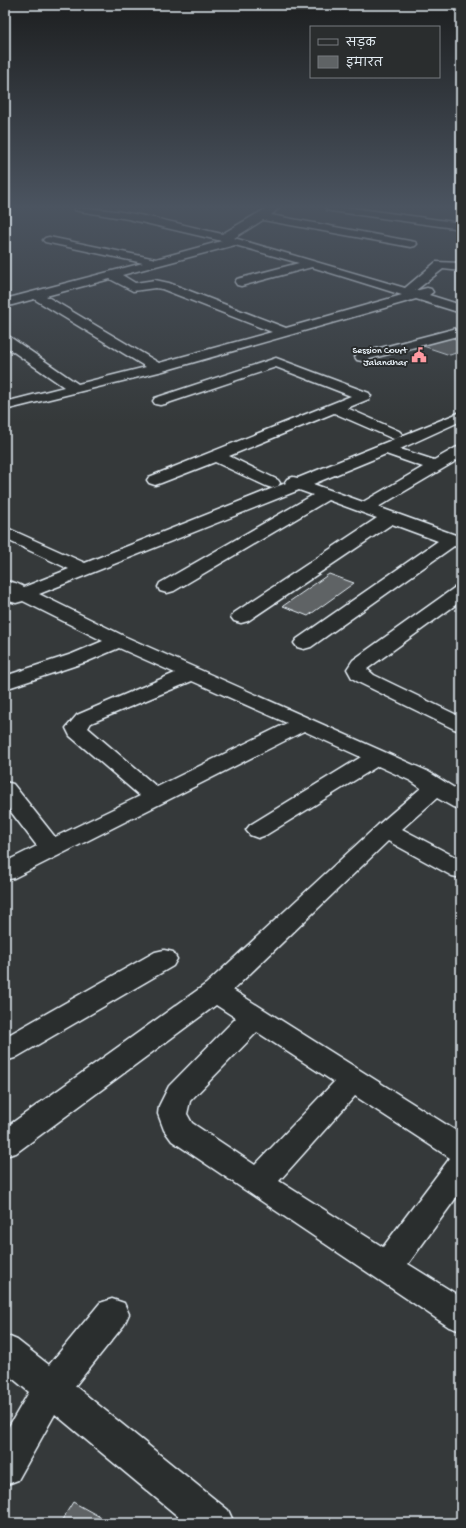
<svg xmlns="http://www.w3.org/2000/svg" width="466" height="1528" font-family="'Gochi Hand','Playpen Sans Deva',sans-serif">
  <rect width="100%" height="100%" fill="#35393a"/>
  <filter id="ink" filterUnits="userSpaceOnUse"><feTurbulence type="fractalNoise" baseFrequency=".025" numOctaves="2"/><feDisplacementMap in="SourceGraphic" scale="8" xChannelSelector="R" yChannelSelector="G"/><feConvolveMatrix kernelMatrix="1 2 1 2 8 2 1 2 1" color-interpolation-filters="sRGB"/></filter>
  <g filter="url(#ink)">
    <path fill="#5f6365" stroke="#e8f1f8" d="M447,336l14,5v10l-11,4 -27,-9z
      M329,574l25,9 -46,33 -25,-10z
      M73,1502l38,21h-51z"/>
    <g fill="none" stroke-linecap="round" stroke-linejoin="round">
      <g stroke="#e8f1f8" stroke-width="3">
        <path id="minor" d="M74,208c50,0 100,15 148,26l45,-26h12l-8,7 144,27 2,2 -2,2 -4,1 -148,-27 -29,18 171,50 31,-26 25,1v8l-18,-2 -28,22 12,-3 4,1 2,3 -4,3 32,10v8l-45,-14 -253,72 -158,39v-8l59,-15 -59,-41v-10l5,1 68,47 68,-17 -112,-68 -29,8v-8l138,-36 -98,-21 -2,-2 2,-2 4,-1 107,22 66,-18 -94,-22 -49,-8 -4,-1zM235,245l64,18 -62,16 -2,3 2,3 4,1 71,-19 90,28 -116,33 -117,-45 -14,-3 -20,3 -13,-8zM110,279l23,12 22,-3 7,1 110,43 -113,31 -113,-67z
          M326,208h27l108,15v6l-130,-18 -4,-1z
          M461,327v8l-99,26 -5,-1 -2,-3 2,-3z
          M276,358l93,35 2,3 -2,3 -22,9 52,23 3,3 -3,3 -5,2 -5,-2 -55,-24 -105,43 49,24 2,3 -2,3 -6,2 -6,-2 -51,-24 -54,21 -6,2 -6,-2 -2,-3 2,-3 202,-81 -75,-29 -111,37 -5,1 -5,-1 -2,-3 2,-3z
          M461,412v9l-61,28 34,11 21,-12 6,-2v12l-83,49 83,30v11l-7,-2 -143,101 -7,2 -7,-2 -3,-4 3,-4 141,-98 -46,-17 -144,97 -7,2 -7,-2 -3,-4 3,-4 143,-95 -49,-18 -154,91 -7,2 -7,-2 -2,-4 2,-4 153,-88 -14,-5 -260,104 87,43 301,134 34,21v17l-8,-2 -16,-9 -35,31 59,31v18l-9,-2 -64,-35 -155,149 228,144v57l-53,73 53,33v34l-12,-4 -277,-186 -8,-11 -6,-16 1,-8 10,-20 67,-68 -20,-13 -200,148 -11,3v-28l201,-144 172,-159 43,-37 -10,-7 -33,-15 -112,69 -8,3 -8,-3 -4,-5 4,-5 111,-68 -57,-26 -290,147 -9,2v-18l32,-16 -32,-42v-22l8,2 42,53 85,-41 -70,-60 -4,-8 11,-13 98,-42 -56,-25 -33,14 -81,27v-13l67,-22 31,-13 -80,-40 -7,2 -7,-2 -2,-4 2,-3 -4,-2v-10c7,-1 13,2 19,5l45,-18 -64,-30v-12l80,36 201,-80 -1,-1 2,-3 6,-2 5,1zM386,454l37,13 -60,35 -50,-18zM192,681l95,42 -130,64 -69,-59 3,-5zM257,1032l77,50 -79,83 -63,-42 -5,-9 3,-13zM355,1096l95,62 -67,89 -104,-66z
          M461,586v15l-94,68 7,6 87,42v14l-7,-2 -94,-46 -8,-5 -5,-9 6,-9 101,-72z
          M164,950l9,2 4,7 -4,7 -158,92 -10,3v-24l150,-85z
          M112,1299l12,4 5,11 -5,11 -49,61 153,124 6,13h-48l-131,-109 -37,66 -13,5v-52l24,-41 -24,-20v-37l12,5 32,25 51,-62z"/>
      </g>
      <use href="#minor" fill="#2a2d2e" fill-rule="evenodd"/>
    </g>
  </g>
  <linearGradient id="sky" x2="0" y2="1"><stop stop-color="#1d1f20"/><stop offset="0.49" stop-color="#4b5460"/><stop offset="1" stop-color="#4b5460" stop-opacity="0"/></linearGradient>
  <rect width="466" height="422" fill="url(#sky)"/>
  <defs>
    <g id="civic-bare" transform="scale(1.2)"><path d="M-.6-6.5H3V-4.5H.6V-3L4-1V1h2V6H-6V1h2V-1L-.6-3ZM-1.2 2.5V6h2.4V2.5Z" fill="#ff9aa2" stroke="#2a2d2e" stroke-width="2.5" paint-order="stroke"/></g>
  </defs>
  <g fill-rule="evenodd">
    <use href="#civic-bare" x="419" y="355"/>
  </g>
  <g text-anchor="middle" stroke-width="4" stroke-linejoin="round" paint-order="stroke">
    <g font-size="10" fill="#e8f1f8" stroke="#2a2d2e" text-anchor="end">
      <text x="407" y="353">Session Court<tspan x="407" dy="12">Jalandhar</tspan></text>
    </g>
  </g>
  <rect width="466" height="1528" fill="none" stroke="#2a2d2e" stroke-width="20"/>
  <rect x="10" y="10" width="446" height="1508" fill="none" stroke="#e8f1f8" stroke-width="1.5" filter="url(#ink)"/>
  <rect x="310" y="26" width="130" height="52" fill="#2a2d2e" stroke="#767b7f"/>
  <rect x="318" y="39" width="20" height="6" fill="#2a2d2e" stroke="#767b7f"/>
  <text x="346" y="46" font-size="12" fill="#e8f1f8">सड़क</text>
  <rect x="318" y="56" width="20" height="12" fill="#5f6365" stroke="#767b7f"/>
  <text x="346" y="66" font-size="12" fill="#e8f1f8">इमारत</text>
</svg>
